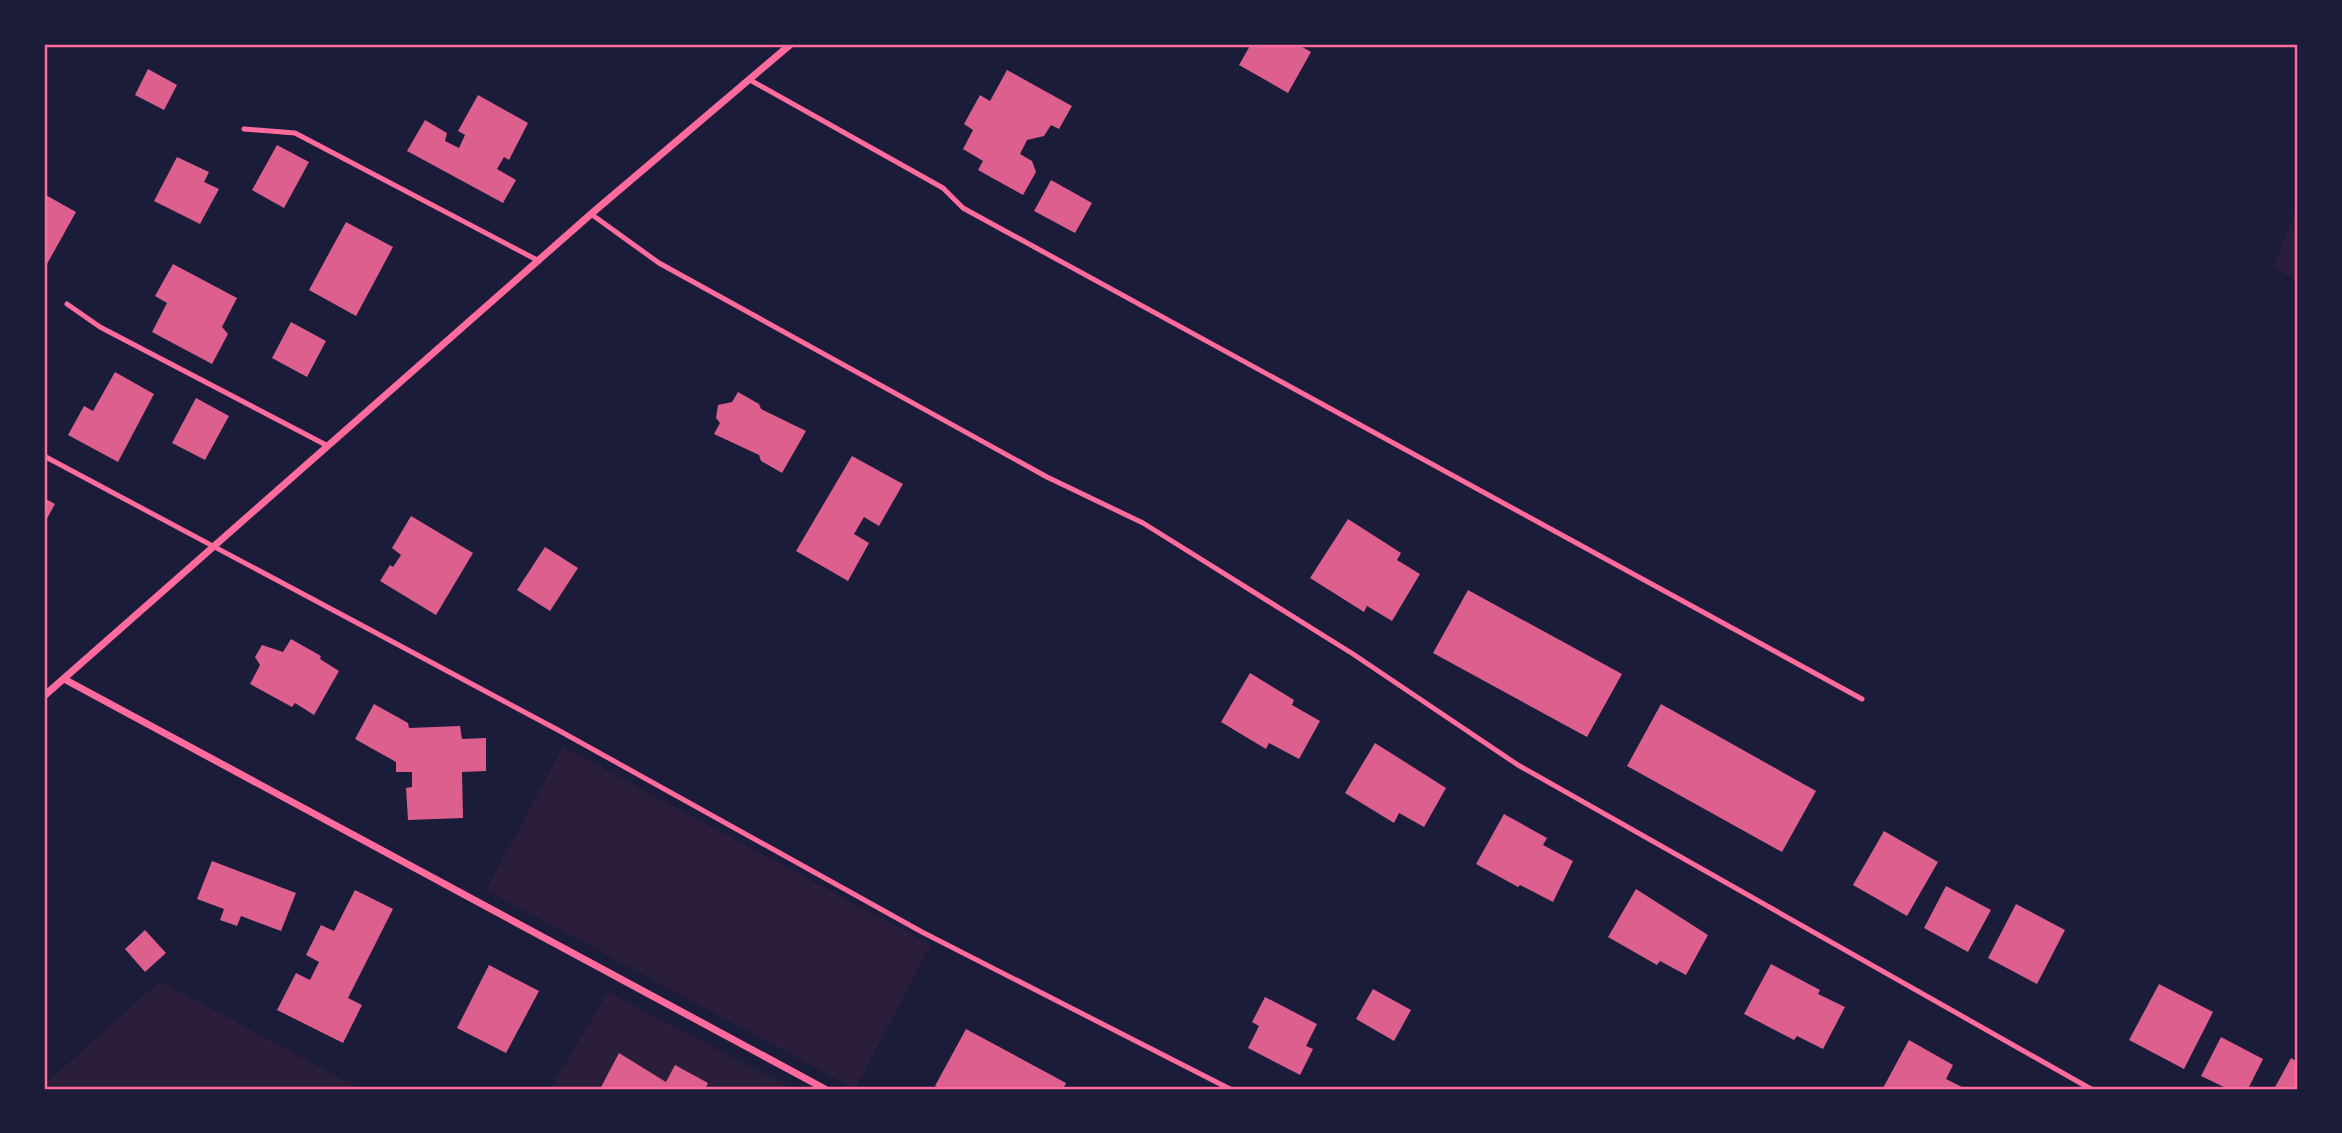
<svg xmlns="http://www.w3.org/2000/svg" width="2342" height="1133" font-family="Quicksand,sans-serif">
  <rect width="100%" height="100%" fill="#1b1b3a"/>
  <path fill="#2a1e3b" d="M2298,206v76l-25,-15z
    M563,747l368,198 -76,144 -369,-199z
    M160,981l200,108h-316v-4z
    M608,992l185,97h-243z"/>
  <path fill="#dd5f8e" d="M1251,44h46l14,8 -23,41 -49,-28z
    M148,69l29,16 -13,25 -29,-15z
    M1007,70l65,36 -13,23 -8,-4 -7,11 -17,4 -7,14 12,7 4,11 -13,23 -45,-25 5,-9 -20,-12 10,-19 -9,-6 16,-29 10,6z
    M478,95l50,28 -19,37 -5,-3 -7,12 19,11 -13,23 -96,-52 18,-31 22,13 -2,8 14,7 6,-13 -7,-4z
    M277,145l32,17 -25,46 -32,-18z
    M177,157l32,15 -5,10 15,7 -19,35 -46,-23z
    M1051,180l41,23 -17,30 -41,-22z
    M44,194l32,18 -29,52 -3,-2z
    M346,222l47,25 -37,69 -47,-26z
    M173,264l64,34 -15,29 6,7 -16,30 -60,-32 15,-29 -12,-7z
    M291,322l35,19 -19,36 -35,-19z
    M115,372l39,22 -36,68 -50,-27 16,-29 9,5z
    M738,392l21,12 2,5 45,22 -24,42 -21,-12 -2,-6 -45,-21 6,-11 -4,-5 2,-13 14,-3z
    M196,398l33,18 -24,44 -33,-17z
    M852,456l51,28 -24,42 -15,-9 -10,17 15,9 -21,38 -52,-30z
    M44,498l11,6 -11,20z
    M411,516l62,37 -37,62 -56,-34 10,-16 3,2 8,-12 -9,-7z
    M1348,519l53,34 -4,7 23,14 -28,47 -25,-15 -3,6 -54,-34z
    M545,547l33,21 -28,43 -33,-21z
    M1468,590l154,84 -35,63 -154,-84z
    M291,639l30,17 -1,3 19,12 -25,44 -19,-12 -3,4 -42,-23 10,-19 -5,-8 7,-12 21,7z
    M1250,673l44,27 -2,5 28,16 -21,38 -30,-16 -3,6 -45,-27z
    M374,704l34,19 1,5 51,-2 2,13 24,-1v33l-24,1 1,46 -55,2 -2,-32 6,-1v-15h-16v-10l-41,-23z
    M1661,704l155,87 -34,61 -155,-86z
    M1375,743l71,45 -22,39 -25,-14 -5,10 -49,-30z
    M1504,814l43,24 -4,7 30,16 -20,41 -33,-17 -2,2 -42,-23z
    M1884,831l54,31 -31,54 -54,-31z
    M212,861l84,32 -15,38 -40,-15 -4,10 -17,-6 4,-11 -27,-10z
    M1946,886l45,24 -23,42 -44,-24z
    M1636,889l72,46 -22,40 -26,-14 -3,4 -49,-28z
    M355,890l38,19 -45,89 14,7 -19,38 -66,-33 19,-37 14,7 9,-18 -13,-7 15,-30 13,6z
    M2016,904l49,26 -28,54 -49,-26z
    M145,930l21,23 -21,19 -20,-23z
    M1771,964l49,26 -2,4 27,13 -22,42 -26,-13 -3,4 -50,-26z
    M489,965l50,26 -33,62 -49,-25z
    M2159,984l54,28 -29,57 -55,-29z
    M1373,989l38,21 -17,31 -38,-22z
    M1265,997l52,27 -11,22 7,3 -13,26 -52,-27 11,-22 -7,-4z
    M966,1029l100,54 -3,6h-122l-6,-3z
    M2221,1037l42,22 -15,30h-20l-27,-13z
    M1909,1040l44,25 -7,14 20,10 -83,-1z
    M619,1053l47,29 9,-17 33,18 -3,6h-105z
    M2291,1058l7,4v27h-24z"/>
  <g fill="none" stroke-linecap="round" stroke-linejoin="round">
    <path stroke="#ff6b9d" stroke-width="5" d="M750,80l193,108 20,20 899,491
      M244,129l51,4 244,128
      M591,214l68,49 388,214 96,46 210,131 165,111 573,324
      M67,304l33,23 228,119
      M44,456l514,274 364,202 308,157"/>
    <path stroke="#ff6b9d" stroke-width="7" d="M64,679l761,410
      M44,696l547,-482 200,-170"/>
  </g>
  <rect width="2342" height="1133" fill="none" stroke="#1b1b3a" stroke-width="91"/>
  <rect x="46" y="46" width="2250" height="1042" fill="none" stroke="#ff6b9d" stroke-width="2.5"/>
</svg>
